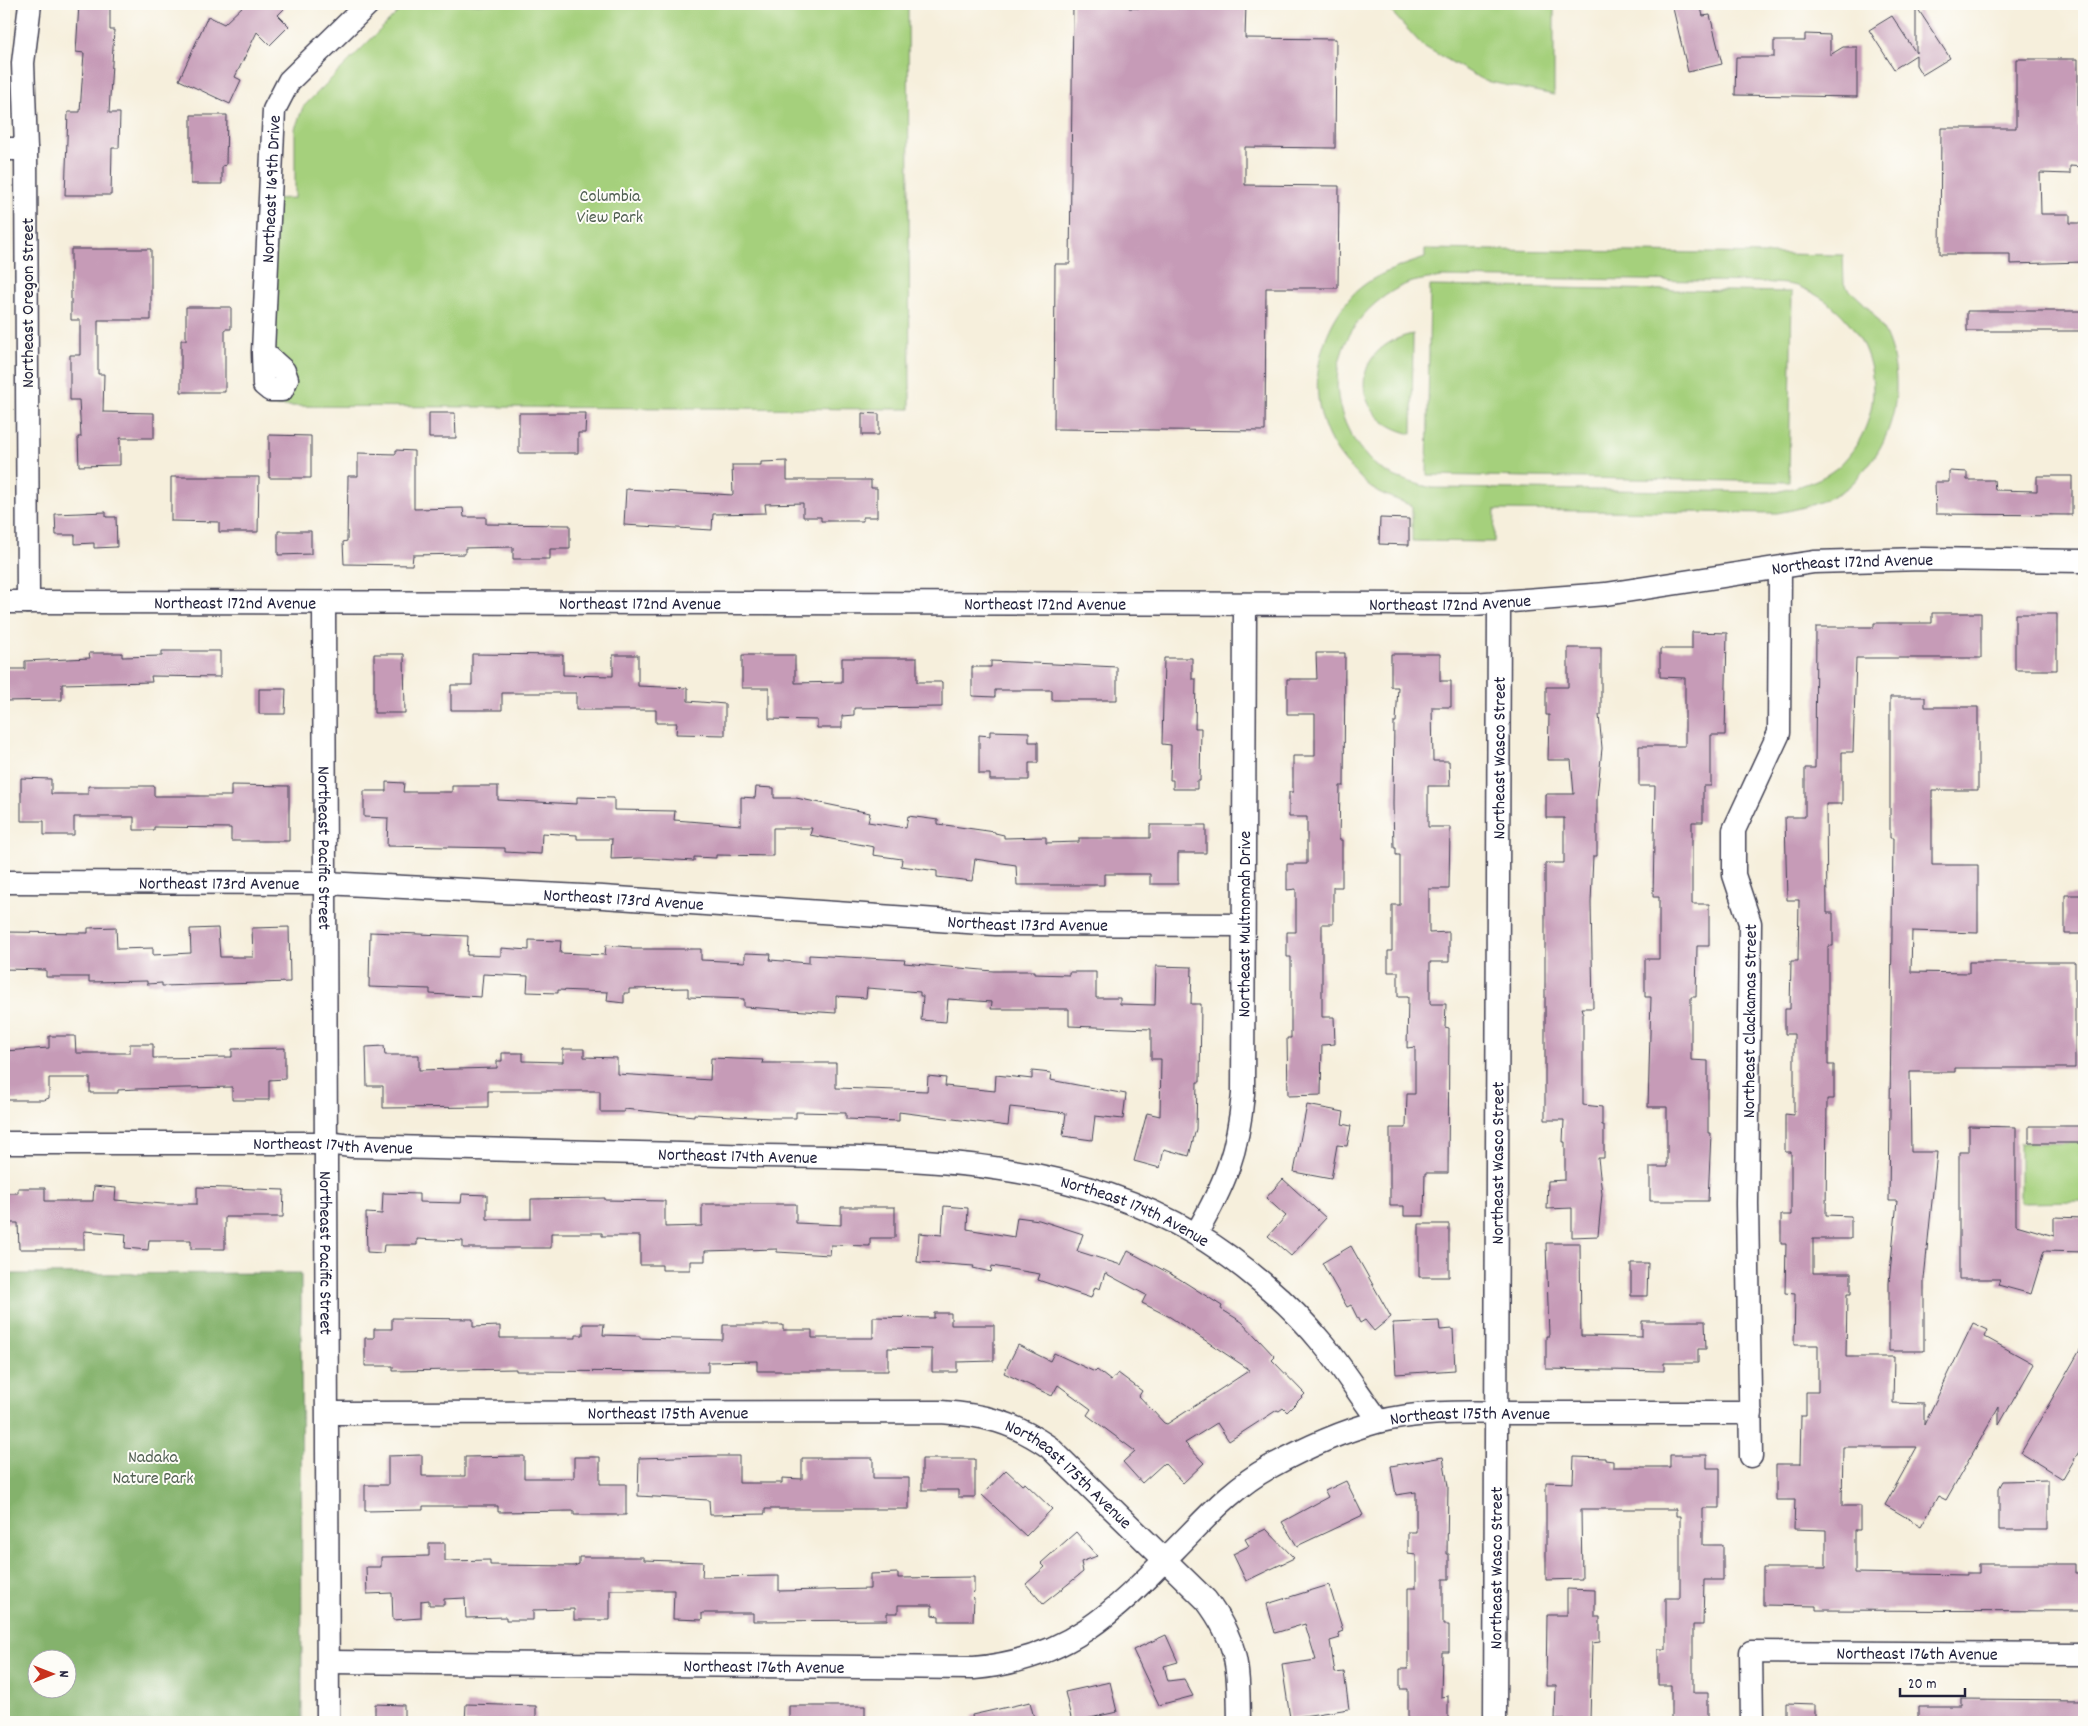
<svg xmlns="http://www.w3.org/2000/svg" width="2088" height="1726" font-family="Dekko,sans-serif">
  <rect width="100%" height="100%" fill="#fdfcf7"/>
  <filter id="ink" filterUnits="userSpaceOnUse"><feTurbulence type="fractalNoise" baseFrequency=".02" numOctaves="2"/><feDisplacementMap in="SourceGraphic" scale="10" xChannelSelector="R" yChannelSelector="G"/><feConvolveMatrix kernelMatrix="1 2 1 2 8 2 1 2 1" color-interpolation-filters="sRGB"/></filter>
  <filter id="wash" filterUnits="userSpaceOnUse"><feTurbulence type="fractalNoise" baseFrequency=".0096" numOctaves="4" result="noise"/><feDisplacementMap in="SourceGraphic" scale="20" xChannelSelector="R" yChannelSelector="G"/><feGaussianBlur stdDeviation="1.12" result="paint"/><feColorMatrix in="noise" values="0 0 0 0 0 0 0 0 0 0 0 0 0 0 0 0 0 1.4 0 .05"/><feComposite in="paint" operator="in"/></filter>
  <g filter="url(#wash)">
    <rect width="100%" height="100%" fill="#f6efdc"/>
    <path fill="#a5d07c" stroke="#64795c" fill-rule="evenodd" d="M406,4h502l2,405 -643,-3v-207l28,-1v-69l8,-22z
      M1384,4h170v91l-69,-14 -62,-35z
      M1425,249l418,6 1,29c8,9 19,17 27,27 37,46 32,118 -8,160 -5,6 -10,13 -16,17 -23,15 -43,20 -70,25l-282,-3 -1,32 -82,-1v-35c-13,-6 -27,-10 -39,-17 -7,-4 -13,-12 -19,-18 -49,-46 -47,-122 -5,-172 19,-23 49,-32 76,-41zM1441,277l324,5c11,2 27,1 37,6 72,30 96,117 40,175 -18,18 -42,23 -65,29l-345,-4c-23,-6 -48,-12 -64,-30 -54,-59 -34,-140 36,-173 11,-5 26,-6 37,-8z
      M1430,286l362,6 -3,190 -362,-7z
      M1413,334l-1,100c-65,-14 -63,-88 1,-100z
      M2020,1143h64v59l-64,1z"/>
    <path fill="#84b26c" stroke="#536a54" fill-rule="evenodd" d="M301,1273l1,449h-298v-448zM38,1658h30v30h-30z"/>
    <g id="blocks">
      <path fill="#c69bb7" d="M79,4h31v26h4l-5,83h11l-1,35h-7l-1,47h-46l3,-83h12l4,-59 -8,-1z
        M245,4h44l-11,11 11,11 -19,19 -13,-13 -22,45 6,3 -11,24 -51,-24 29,-64 16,8z
        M1073,4h56v4h64v-4h53l-1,34 91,1 -1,109 -90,-1v38l94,1 -1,102h-72l-1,143 -211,-2 1,-165h15z
        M1672,4h28l3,12 7,-1 12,49 -34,8z
        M1916,6l34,52 -28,17 -6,-10v-10l-22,14 -25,-39 23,-14 24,37z
        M1805,34l25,1v20l13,-8h14v50l-122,-2 1,-38h38v-16h31z
        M2016,59h62v68h6v40l-14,-1v8l-30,-1 1,41h29v9h12v5h2v34l-74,2v-10h-70l1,-126h75z
        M191,115h36l-1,50 -4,1v18h-31z
        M71,249h80v71h-53v54h6l-1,38 51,1v25h-34v27l-41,1 -1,-29h3l-2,-37h-9v-45h10v-35h-9z
        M186,307h45v22h-6v63h-44v-52h5z
        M1967,311h117v20h-117z
        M429,413h26l1,25h-27z
        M519,413h67l-1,20h-7v20h-59z
        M862,413l17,1v21h-17z
        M269,435l42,1v42h-42z
        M396,450l18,1v58l49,-1 1,9h22v7l84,1v24h-20v10h-37v-12l-48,1v6l-52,1 -1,10 -68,-1 -1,-22 4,-1 1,-65h10v-23l38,1z
        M787,461v19h84v8h6v29h-14v4h-42v-4h-18v-14l-38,1 1,9 -53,1 -1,16 -88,-5 2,-36 107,6 -1,-30h29v-3z
        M1949,471l18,1v8h27l1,10 42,1v-15h35v39l-136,-1 -1,-32h14z
        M171,477h88l-1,55h-39v-10l-48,-1z
        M106,512v5h10l1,30 -23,1v-5l-19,1v-9h-19l-1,-21z
        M1380,518l29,1v26l-30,-1z
        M278,531h33v23l-33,1z
        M1932,613h49v45h-125l-3,94h-11v52h-16l1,109h6v33h-5v119h6v34h-7l-1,116 25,1v23h-38v34h38v21h-4l-1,63h48l-1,46 31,1v21l49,-102 15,7 -3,7 49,27 -35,61v-18l-53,93 -8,-4 -17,30 -36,-21 32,-58h-74l-1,59h18v24h-5v43l111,2v-2h13v-9h96v9h8v38l-267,-1v-4l-53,-1v-37h63v-38l-32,-1 1,-29h-19v-36h24l1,-48h5v-24h12v-47h-24l1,-51 -10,-1 1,-49h-5v-29h10v-63h-6v-38l9,1v-81h-9v-25h5l1,-48h7l1,-61h-12l-2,-83h20v-49h10l1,-141h58v-4h58z
        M2015,614h42v56h-42z
        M1692,632l35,1 -2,102h-14v51h-8v36h-11v82h17v42h-12l-1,51h-5v63l17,1v72h3l-3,68h-58v-34h17v-60h-19l3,-110h-6v-38h14v-62h-6l2,-111h-16v-40h46v-68l-25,-1v-28h32z
        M1568,648h33v67h-2l3,33 -5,50v58h-4l-2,47 2,105h-12l2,6v91l19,2v18h2v33h-6l4,36 -4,42 -26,1v-29l-25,1 1,-28 17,-1v-38h-2l1,-22h-19v-257h19v-45h-18v-24h28l-3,-34h-23l1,-45h-3v-28h22z
        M162,651h58v26l-69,-1 1,6 -90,2v16l-58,1v-32h21v-8l65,-3 -1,-5h33v4l40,-1z
        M1316,653h29l-1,133h-4l-1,54h3v47h-9v37h-11v93h12l1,27 -13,1 -1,50 -33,1 -1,-58h4v-81h-4v-25h9v-43l-9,1v-26h20v-47h-18v-25h4v-36h22v-42h-28v-35h30z
        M374,654h30l1,59h-31z
        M472,654l91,1v20l50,1v-21h25v31l50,2v13l37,3v31l-49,-1 1,-11h-21v-13h-80v-17h-74v17h-51v-25h21z
        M1391,654h49v27h11v26h-19l1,54h16l1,25h-22v41h22l-1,62h-20v44l20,-1v30h-19v42h16l-1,23 4,1 -1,145h-23l-1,43h-20v-10h-14v-78h16l1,-34h8v-47l-8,1 1,-51h-10v-25h-10v-21h4v-46h8v-50h-4v-7h-2l-1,-44 1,-82h2l2,-35h-7z
        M742,655h53v28l47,-1v-24h75v24h25v25l-88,1v7l-12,1v12h-25v-8l-48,-1v-31h-27z
        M1164,658h28v21h4l-1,49h6l-1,53h-3v8h-24v-9h-3l1,-35 -9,-1z
        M991,661l126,6v33h-65v-10h-57v7l-23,-1v-29h19z
        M259,689h27l-1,25h-26z
        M1890,697h35v10h53v83h-46v75h46v68l-66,-2 -1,41 58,1v-11h106v106h-120v4h-45l1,80h26l-13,127v72h-35v-68l8,-82h-8l4,-363h-3z
        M990,731l39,1v10h9v21h-9v17h-39v-6h-11v-39l11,1z
        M21,778l30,1v15h37v-8h66v10h77v-11l58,1v55h-58v-13l-77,-1v3h-20v-13h-60v18h-30v-14h-23z
        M386,782l18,1 -1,9h49v-6h46v14l79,4v-7l37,1v12l61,1 -1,9 67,5v-28l14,1 1,-11 18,1v10h22l74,15 -2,9 38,6 2,-12 30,4v4l57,8v1l9,2v3l42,-1v6l33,-1v-4h71v-13h56v28h-28v31h-28v-10h-46v11h-87l-1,-20 -41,-6 -3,22 -35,-4v-6l-36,-5 1,-7 -29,-4 1,-8 -64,-12 2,-7h-39v28l-57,-1v3l-22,-1v4l-54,-3 -29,1 1,-20h-35v-4l-35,-2 -1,21 -36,-2v-4l-118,-2 1,-28 -24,-1v-26h22z
        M2065,895h19v39h-19z
        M116,927l1,22 36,-1v7l38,-2 -1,-24 28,-1 2,29h33l-1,-29 37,-1 1,55 -128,4v-3l-15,1v-3l-58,1v-5h-43v-7l-42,-1v-37l84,1v-5z
        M370,932l98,4 -1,19 34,1v-8l28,2v-10l32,1 -1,12 45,2 1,-10 25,2v2h70v11l44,2v-9l26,1 -1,6 39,3v-8l96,5 -1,3 89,8h41v3l35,1v-3h27v26h24v6l35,1 1,-39 36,1 -1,37h10l-1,78h-3l-1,47 -7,27 -25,-7 -4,19 -26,-7 13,-48 13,3 1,-57h-10v-30l-82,-3v-17h-78l1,-7 -44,-3 -2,23 -25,-2 2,-24h-3v-4l-53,-4 -1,10 -30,-2v17l-92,-6v-8l-56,-2v-9l-59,1v4h-5v10l-17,-2 1,-9 -50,-2v3l-31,-1 1,-16 -45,-2 -2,23 -51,-3v-5l-61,-2z
        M49,1036h26l1,17h54v-9h23v14l79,-1v-8l53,-1v31l-16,1v20h-37v-13l-95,2 -19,1v3h-28v-15h-41v20l-5,2h-40v-49l45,-3z
        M384,1046l1,9h34v15l78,-2v-7h5v-8h21v8l40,1v-13h21v8l33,1v16l93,6 1,-22 52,2 -1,3h74v25l91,3 1,-15 18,2 -1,8 50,5 1,-16 36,4v-8l19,2 -1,7 76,14 -3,25 -28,-3 -3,24 -29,-4 3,-23 -56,-6 -2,19 -109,-14v9l-53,-2v-6l-50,-1v6h-26l-76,-4v2l-70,-7v3h-24v-21h-112v16l-105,1v-22h-16l-1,-39z
        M1307,1105l37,7 -2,12 9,2 -4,20 -10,-1 -6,34 -37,-7z
        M1969,1126l47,1v98l38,11v-19l30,1v34l-40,-1 -13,43 -33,-9 2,-6h-41v-127h10z
        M2029,1126h55v17h-55z
        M1283,1179l43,39 -35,38 -23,-20 18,-20 -20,-18z
        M94,1186l22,2 -1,12 48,4h34v-17l87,3 -1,27h-58v32h-34v-9h-42l-1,10 -23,-2 1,-14 -42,-3v18h-65l-1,-26h-14v-30h14v-5h27v13h48z
        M383,1193l36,1v8l42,1 1,-9 25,1v24h44v-20l74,-1v2l60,1v26l37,-1v-22h94v19l45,2v-18h54v31h-25v8l-39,-1 -1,10 -53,-3v-3l-72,2v10h-15v9h-28v-5h-22v-29h-38v-3h-51v15h-88v-7l-46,-2v6h-33l-1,8 -16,-1 -1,-39 16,1z
        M944,1206l24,2 -1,21 47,8 3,-20 22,3 44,14 -6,17 44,14 7,-14 50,27 44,28 -1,3 21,13 33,35 -3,3 33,34 -18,18 -4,-4 -4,3 -2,-1 -48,31 -12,-18 -32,20 19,20 -21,20 -19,-20 -22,20 -19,-21 12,-11 -48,-36 4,-6 -33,-24 -6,11 -48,-23 14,-28 32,16 4,-8 41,19 2,-2 14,11 7,-8 24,18 -3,5 25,27 3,1 83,-54 -80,-53 -28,-14 4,-8 -41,-22 -5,16 -5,-2 -4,11 -53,-18 2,-6 -48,-8 -1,6 -18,-4 1,-2 -57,-4 2,-29 23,2z
        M1419,1224h30v53h-30z
        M1546,1243h34l1,93 61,1v-16h63l1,28h-8v14h-34v8l-118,-2v-33h3z
        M1351,1246l40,71 -17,14 -9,-11 -5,3 -9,-18 -4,2 -25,-44z
        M1631,1263h17l-1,33h-16z
        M934,1313h17v12h43v36l-37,1v10h-25v-23l-44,-1v23h-131v-10l-49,1v10l-192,-1v-2l-123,2v-5h-28v-28h9v-9h18v-11l81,1v8l27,-1v12h76v-3h7v-11h21l-1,11 37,1v2l83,2v-15h60v5h29v8h61v-21l61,1z
        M1439,1321l1,9 13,-1 2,41 -59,4 -3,-51z
        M2084,1343v100l-21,36 -42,-26z
        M422,1455v21h43v-19l59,-1v22h50v-21h26v27h26v31h-52v-4l-76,1v-6h-75v4l-58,1v-26h23v-29z
        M1670,1455h37v13h13v40h-17v37h20v35h-19l-1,45h-10v68h15v29h-37v-37h-13v-36h8v-51h14v-82h-4v-7h-95l1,70 -36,1v-98l27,1 1,-26 31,1v2l8,1v6h57z
        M709,1456h30v27h43v-5l20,1v-21h71v20h36v31h-144v5l-55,1 -1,-15 -71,-4 1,-38z
        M1443,1457l5,29 -1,68h2v25h-6v46h6v27h-7l-1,45 7,-1v26l-40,-1v-32h-8v-20h8v-81h8v-33l-8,-1v-22h8v-40l-20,3 -5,-29z
        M922,1459h53v38h-17v-7h-36z
        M1006,1470l16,15 3,-2 27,26 -26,27 -44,-41z
        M2048,1480v50h-49v-42l4,-7z
        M1346,1481l17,34 -66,31 -15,-24 46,-25 -3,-6z
        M1266,1529l28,29 -48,23 -13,-27 16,-8 -4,-7z
        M1076,1532l21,24 -16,6 2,10 -40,32 -17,-20 19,-17 -4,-4z
        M429,1543h16v18l45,-1v5l84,1 5,-2v-7h65v3l59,2 -1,15 77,-1v15l91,-2v-15l28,-1v5l76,-1v15l-3,3 3,3 -1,23h-34v-5l-7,-1v-10h-34v8h-11v7l-134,1v-8h-51v7l-29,-1 1,-29h-64v30h-36v-11l-41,1v10h-27v-3l-40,1 -1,-20 -21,1v6h-15v-5l-8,1v17l-28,2 -1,-27 -25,1 -1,-27h15v-10l48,-1z
        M1329,1585l14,46 -5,2 2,5 -10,3 5,32 9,-1 5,37 -59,9 -8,-53 34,-5 -11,-36 -30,9 -8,-29z
        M1567,1589l28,1v27h5v25l-8,1 -2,77h-35l1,-34h-10l1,-71h20z
        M1166,1635l12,27 -14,4 4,15 16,-2 9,17 -34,9 -26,-55z
        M1110,1682l7,30 -45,10 -7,-30z
        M1960,1699l124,1v22h-166v-16h42z
        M1030,1702l5,20h-62l-1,-7z
        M1786,1703l29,1v18h-29z
        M375,1704l29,1v17h-29z
        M466,1704l70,2v16h-71z
        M789,1706h76v16h-76z"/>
    </g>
  </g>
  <g filter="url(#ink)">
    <use href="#blocks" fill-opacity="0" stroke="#424153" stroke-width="1"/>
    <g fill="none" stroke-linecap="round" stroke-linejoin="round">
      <g stroke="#424153" stroke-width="25">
        <g id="minor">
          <path d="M4,149h22"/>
          <path id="s1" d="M263,352l21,19 3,8 -5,11h-12l-6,-5 -1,-33 11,-242 15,-29 79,-77"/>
          <path id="s2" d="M4,602l1469,2 133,-10 208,-32 108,-3 162,2"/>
          <path d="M28,602l-2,-453 -3,-86 7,-59"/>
          <path id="s3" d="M324,603l4,1119"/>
          <path id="s4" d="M4,882l321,1 278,14 393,27 247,1"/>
          <path id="s5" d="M4,1143h322l26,3c124,3 248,6 371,9 161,5 329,-6 472,79 45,27 95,69 128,110 20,24 37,52 56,77"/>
          <path id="s6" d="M1196,1234c29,-50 42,-82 47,-140l2,-489"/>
          <path id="s7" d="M328,1413l613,-1c44,3 72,10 108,35l157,153c34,45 32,69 33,122"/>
          <path id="s8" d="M1751,1456l-4,-252 3,-281 -16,-48v-45l45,-97 1,-165"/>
          <path id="s9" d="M328,1662l646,6c103,-9 149,-66 217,-135 24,-25 48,-49 79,-66 33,-18 70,-35 107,-45 49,-13 103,-9 154,-9 73,0 147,0 220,0"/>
          <path id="s10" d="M1495,1722l4,-1118"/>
          <path id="s11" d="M1752,1722l-1,-70 333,2"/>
        </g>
      </g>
      <use href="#minor" stroke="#fff" stroke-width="22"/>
    </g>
  </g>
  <g text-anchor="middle" stroke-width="4" stroke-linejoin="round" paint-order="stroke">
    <g font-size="18" fill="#22223b" stroke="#fdfcf7">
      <text dy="6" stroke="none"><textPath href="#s1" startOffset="265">Northeast 169th Drive</textPath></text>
      <text transform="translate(27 303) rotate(-90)" y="6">Northeast Oregon Street</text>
      <text dy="6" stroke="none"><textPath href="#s2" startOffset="1851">Northeast 172nd Avenue</textPath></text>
      <text dy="6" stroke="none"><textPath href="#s2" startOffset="1446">Northeast 172nd Avenue</textPath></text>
      <text dy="6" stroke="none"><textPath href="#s2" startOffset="231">Northeast 172nd Avenue</textPath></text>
      <text dy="6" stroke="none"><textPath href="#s2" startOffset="636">Northeast 172nd Avenue</textPath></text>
      <text dy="6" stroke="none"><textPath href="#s2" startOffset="1041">Northeast 172nd Avenue</textPath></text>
      <text dy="6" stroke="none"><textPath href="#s10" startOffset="964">Northeast Wasco Street</textPath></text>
      <text dy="6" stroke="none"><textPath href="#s3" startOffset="245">Northeast Pacific Street</textPath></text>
      <text dy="6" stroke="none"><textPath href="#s4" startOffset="215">Northeast 173rd Avenue</textPath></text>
      <text dy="6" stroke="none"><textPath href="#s4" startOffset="620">Northeast 173rd Avenue</textPath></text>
      <text dy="6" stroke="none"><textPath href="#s4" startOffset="1025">Northeast 173rd Avenue</textPath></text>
      <text dy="6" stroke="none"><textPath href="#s6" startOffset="319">Northeast Multnomah Drive</textPath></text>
      <text dy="6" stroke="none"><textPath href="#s8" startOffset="435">Northeast Clackamas Street</textPath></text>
      <text dy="6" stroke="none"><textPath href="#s5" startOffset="329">Northeast 174th Avenue</textPath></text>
      <text dy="6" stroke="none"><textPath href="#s5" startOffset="734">Northeast 174th Avenue</textPath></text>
      <text dy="6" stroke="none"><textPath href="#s10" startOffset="559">Northeast Wasco Street</textPath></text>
      <text dy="6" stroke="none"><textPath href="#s5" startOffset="1139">Northeast 174th Avenue</textPath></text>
      <text dy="6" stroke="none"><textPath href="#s3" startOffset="650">Northeast Pacific Street</textPath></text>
      <text dy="6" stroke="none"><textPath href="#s7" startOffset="340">Northeast 175th Avenue</textPath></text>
      <text dy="6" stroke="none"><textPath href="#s9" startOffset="1222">Northeast 175th Avenue</textPath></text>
      <text dy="6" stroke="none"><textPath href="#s7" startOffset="760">Northeast 175th Avenue</textPath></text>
      <text dy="6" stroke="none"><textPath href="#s10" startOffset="154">Northeast Wasco Street</textPath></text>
      <text dy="6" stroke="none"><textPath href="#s11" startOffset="236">Northeast 176th Avenue</textPath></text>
      <text dy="6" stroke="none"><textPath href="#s9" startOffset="436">Northeast 176th Avenue</textPath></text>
    </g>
    <g font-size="18" fill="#505f52" stroke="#fdfcf7">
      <text x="610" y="201">Columbia<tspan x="610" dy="21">View Park</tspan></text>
      <text x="153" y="1462">Nadaka<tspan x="153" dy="21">Nature Park</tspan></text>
    </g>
  </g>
  <rect width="2088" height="1726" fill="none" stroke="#fdfcf7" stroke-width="20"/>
  <g transform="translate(52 1674) rotate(90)"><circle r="24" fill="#fdfcf7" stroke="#a5a5ac"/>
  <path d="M0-4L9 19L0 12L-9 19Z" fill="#c8321e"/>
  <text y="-8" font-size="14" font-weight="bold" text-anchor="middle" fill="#22223b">N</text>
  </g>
  <path d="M1900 1688v8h65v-8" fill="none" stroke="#22223b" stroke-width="2.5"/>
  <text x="1908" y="1688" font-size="15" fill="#22223b" stroke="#fdfcf7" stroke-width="4" paint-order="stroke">20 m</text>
</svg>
